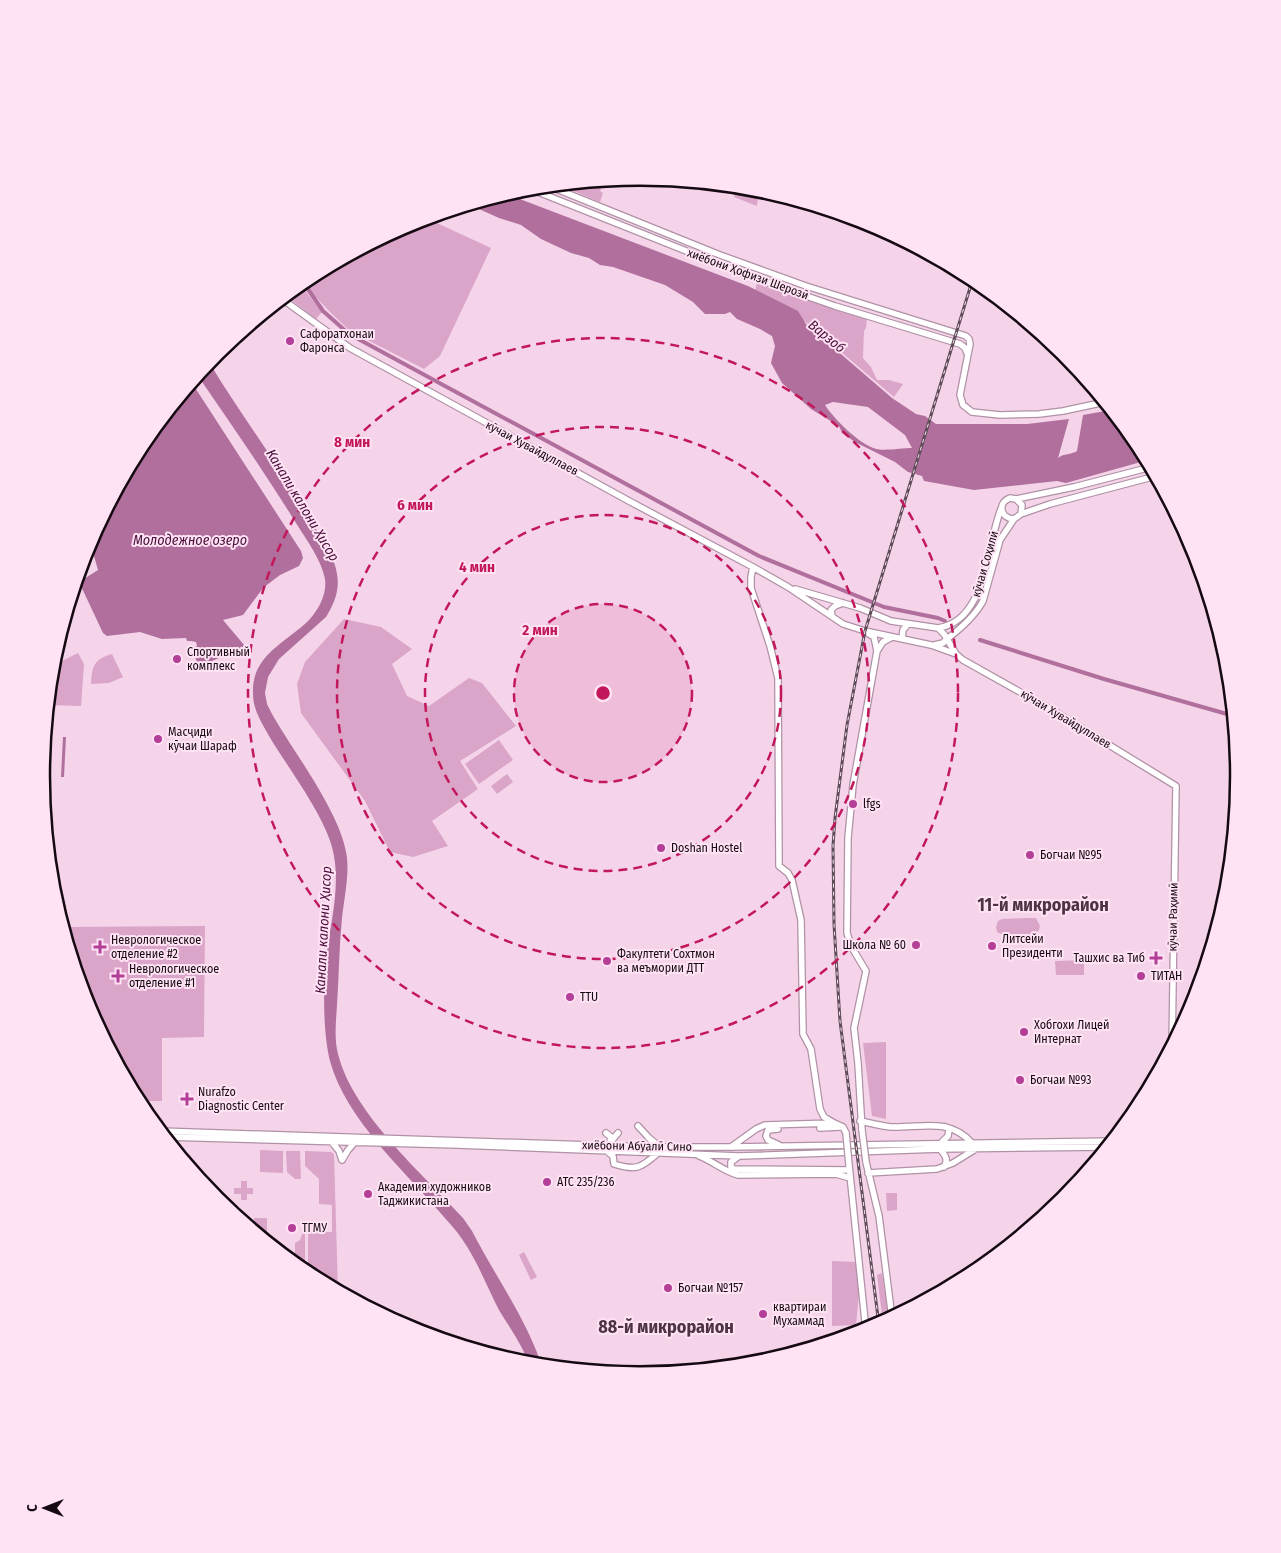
<svg xmlns="http://www.w3.org/2000/svg" width="1281" height="1553" font-family="'Fira Sans Condensed',sans-serif">
  <rect width="100%" height="100%" fill="#f5d4ea"/>
  <path fill="#daa5c9" d="M604,181l-4,10 3,2 -3,9 -41,-17z
    M737,188l21,8 -1,10 -23,-9z
    M426,218l65,30 -51,108 -16,13 -74,-38 -19,-18 -18,-19 -9,-13 107,-58z
    M757,282l110,37 -1,9 -2,3 -1,27 8,9 6,13h12l14,4 -9,13 -100,-85 -39,-21z
    M300,284l22,28 -6,7 -30,-23z
    M344,619l37,8 31,22 -20,15 15,32 22,10 40,-28 13,5 34,43 -56,35 18,28 -46,32 16,25 -35,11 -23,-5 -25,-51 -64,-88 -4,-29 8,-22z
    M78,653l6,11 -3,42 -33,-1 4,-39z
    M112,654l11,23 -14,6 -18,1c1,-18 3,-25 21,-30z
    M499,740l14,20 -34,24 -14,-20z
    M507,774l6,8 -16,12 -6,-8z
    M1027,918h9l4,8 -1,4 -3,4h-35l-4,-2 -1,-5 2,-6 4,-2z
    M205,926l-1,111 -42,1v63h-24l-51,-95 -24,-79z
    M1084,960v15h-28l-1,-14z
    M886,1042v77l-14,-3 -9,-73z
    M260,1150l23,1v22l-23,-1z
    M286,1151h14l1,28h-6l-8,-7z
    M305,1151l26,1 3,2 4,137 -30,-16v-43h24v-27l-13,-1v-25l-14,-13z
    M241,1181h6v7h6v6h-6v6h-6v-6h-7v-6h7z
    M886,1193h11v17l-10,1z
    M254,1218h13v24l-13,-11z
    M303,1232h2v41l-10,-8v-22l5,-3z
    M524,1252l13,25 -6,3 -12,-25z
    M832,1261l24,1 3,32 -3,31 -24,1z
    M882,1273l7,47 -6,3 -6,-48z"/>
  <path fill="#b06f9c" fill-rule="evenodd" d="M507,194l241,92 50,25 8,13 86,74 24,16 9,2 11,8h91l42,-5 -11,39c6,-5 13,-3 19,-7l6,-36 28,-5 28,34 9,16 -82,23 -9,-2 -83,9 -50,-9 -2,-5 -14,-4 -13,-10 -40,-20 -13,-9 -3,-7 -28,-17 -29,-26 -11,-20 4,-17 -3,-10 -12,-7 -23,-10 -7,-7 -5,2h-20l-12,-12 -28,-17 -52,-18 -13,-2 -11,-7 -18,-5 -30,-14 -20,-14 -22,-7 -29,-13zM833,402l35,5 37,28 7,13c-9,0 -28,3 -36,1 -17,-5 -42,-30 -51,-44z
    M209,362c34,57 75,109 107,167 8,14 19,29 21,45 3,16 -3,30 -11,43l-47,42 -11,18 -3,16 2,11 5,10c22,39 70,100 75,144 2,19 -3,41 -5,60 -3,29 -3,58 -5,87 -1,16 -3,34 1,49 15,60 84,119 125,164l9,13c23,45 54,87 70,135l-13,-1c-6,-20 -20,-38 -30,-55 -12,-23 -22,-50 -37,-71 -5,-8 -12,-15 -18,-22 -39,-46 -98,-97 -114,-156 -7,-28 -7,-73 -4,-102 4,-34 14,-68 8,-103 -5,-35 -46,-88 -65,-120 -7,-13 -16,-26 -16,-42 -2,-39 33,-51 56,-74 10,-11 18,-26 16,-41 -4,-20 -18,-38 -29,-56 -31,-50 -65,-99 -98,-147z
    M192,383l109,168 2,7 -4,8 -19,9 -17,13 -20,27 -20,5 22,26 -46,21 -7,-18 5,-3 -1,-4 -5,-1h-4l-1,-3 -24,1 -22,-7 -33,4 -4,-3 -24,-51 19,-12 -8,-28 52,-99z
    M63,737h3l-2,40h-3z"/>
  <g fill="none" stroke-linecap="round" stroke-linejoin="round">
    <path stroke="#b06f9c" stroke-width="4" d="M303,282l20,29 26,23 410,222 125,51 54,11 7,3
      M980,640l124,39 130,37"/>
    <g stroke="#b091a5" stroke-width="8">
      <path id="secondary" d="M549,186l171,69 86,31 160,50 3,3 1,5 -10,51 3,10 9,7 28,3 39,-1 24,-3 42,-9
        M528,188l221,88 86,30 125,38 5,4 2,5
        M282,299l68,49 279,153 124,66 35,20 55,37 22,7 66,14 25,9
        M1016,499l58,-12 77,-20
        M1021,514l1,-9 -6,-6 -6,-1c-13,5 -10,20 4,21l7,-5 29,-10 106,-28
        M1014,519l-14,21 -17,61c-8,15 -23,28 -36,38l9,15 7,6 89,50 124,76 -4,262
        M753,567l-2,10v11l19,58 8,32 1,188 9,7 4,7 9,40 2,114 8,15 9,60 4,8 10,6
        M795,589l65,19 31,13 47,7 6,6 3,5 -4,4 -9,2
        M832,616l-1,-6 4,-4 8,-3
        M938,628c49,-7 48,-82 63,-119
        M902,639l1,-9 5,-6
        M877,651l6,-9 9,-5
        M860,1121c10,2 21,5 31,6 31,1 57,-10 81,16
        M638,1126l11,12 11,9
        M820,1128l20,-1
        M778,1129l-10,1 -2,6 2,4 11,5
        M862,1130l-4,-67 -4,-35 12,-57 -15,-25 -4,-13 1,-95 5,-53 24,-134 -3,-14 -5,-3
        M160,1131l490,16h81l382,-6
        M606,1133l5,4 -1,5
        M165,1137l293,8 281,11 201,-7 168,-2
        M331,1141l8,10 3,9
        M940,1144l8,-8 1,-7 -3,-2
        M607,1146l11,-13
        M731,1147l25,-18 9,-4 69,-2 9,4 3,6
        M940,1149c5,6 9,11 4,18
        M608,1152l5,4 1,8c22,7 27,4 44,-11
        M699,1156c14,5 24,15 39,19l98,-1 14,4
        M739,1156l-8,6v5l3,2 115,1
        M342,1160l6,-10 7,-8
        M866,1162l13,54 13,102
        M849,1165l17,166
        M868,1173l69,-4 16,-6 21,-13"/>
    </g>
    <use href="#secondary" stroke="#fff" stroke-width="5.5"/>
    <g stroke="#5e4c58" stroke-width="3">
      <path id="rail" d="M879,1325l-39,-304 -6,-97 -1,-78 2,-28 12,-93 18,-94 108,-353"/>
    </g>
    <use href="#rail" stroke="#ffe3f5" stroke-width="1" stroke-dasharray="4" stroke-linecap="butt"/>
    <g stroke="#b091a5" stroke-width="8" stroke-linecap="butt">
      <path id="secondary-bridge" d="M862,1130l4,32
        M846,1133l3,32"/>
    </g>
    <use href="#secondary-bridge" stroke="#fff" stroke-width="5.5"/>
  </g>
  <circle cx="603" cy="693" r="89" fill="#c2185b" fill-opacity=".12"/>
  <g fill="none" stroke="#c2185b" stroke-width="2.5" stroke-dasharray="9 6">
    <circle cx="603" cy="693" r="89"/>
    <circle cx="603" cy="693" r="178"/>
    <circle cx="603" cy="693" r="266"/>
    <circle cx="603" cy="693" r="355"/>
  </g>
  <g fill="#b43f97" stroke="#ffe3f5" stroke-width="2">
    <circle cx="290" cy="341" r="5"/>
    <circle cx="177" cy="659" r="5"/>
    <circle cx="158" cy="739" r="5"/>
    <circle cx="853" cy="804" r="5"/>
    <circle cx="661" cy="848" r="5"/>
    <circle cx="1030" cy="855" r="5"/>
    <circle cx="916" cy="945" r="5"/>
    <circle cx="992" cy="946" r="5"/>
    <path d="M97.5 939.5h5v5h5v5h-5v5h-5v-5h-5v-5h5z"/>
    <path d="M1153.5 950.5h5v5h5v5h-5v5h-5v-5h-5v-5h5z"/>
    <circle cx="607" cy="961" r="5"/>
    <path d="M115.5 968.5h5v5h5v5h-5v5h-5v-5h-5v-5h5z"/>
    <circle cx="1141" cy="976" r="5"/>
    <circle cx="570" cy="997" r="5"/>
    <circle cx="1024" cy="1032" r="5"/>
    <circle cx="1020" cy="1080" r="5"/>
    <path d="M184.5 1091.5h5v5h5v5h-5v5h-5v-5h-5v-5h5z"/>
    <circle cx="547" cy="1182" r="5"/>
    <circle cx="368" cy="1194" r="5"/>
    <circle cx="292" cy="1228" r="5"/>
    <circle cx="668" cy="1288" r="5"/>
    <circle cx="763" cy="1314" r="5"/>
  </g>
  <g text-anchor="middle" stroke-width="4" stroke-linejoin="round" paint-order="stroke">
    <g font-size="12" fill="#150a11" stroke="#ffe3f5">
      <text transform="translate(748 274) rotate(20)" y="4">хиёбони Ҳофизи Шерозӣ</text>
      <text transform="translate(532 448) rotate(28)" y="4">кӯчаи Хувайдуллаев</text>
      <text transform="translate(985 564) rotate(-74)" y="4">кӯчаи Соҳилӣ</text>
      <text transform="translate(1066 719) rotate(31)" y="4">кӯчаи Хувайдуллаев</text>
      <text transform="translate(1173 917) rotate(-89)" y="4">кӯчаи Раҳимӣ</text>
      <text transform="translate(637 1146) rotate(1)" y="4">хиёбони Абӯалӣ Сино</text>
    </g>
    <g font-size="12" fill="#150a11" stroke="#ffe3f5" text-anchor="start">
      <text x="300" y="338">Сафоратхонаи<tspan x="300" dy="14">Фаронса</tspan></text>
      <text x="187" y="656">Спортивный<tspan x="187" dy="14">комплекс</tspan></text>
      <text x="168" y="736">Масҷиди<tspan x="168" dy="14">кӯчаи Шараф</tspan></text>
      <text x="863" y="808">lfgs</text>
      <text x="671" y="852">Doshan Hostel</text>
      <text x="1040" y="859">Богчаи №95</text>
      <text x="1002" y="943">Литсейи<tspan x="1002" dy="14">Президенти</tspan></text>
      <text x="111" y="944">Неврологическое<tspan x="111" dy="14">отделение #2</tspan></text>
      <text x="906" y="949" text-anchor="end">Школа № 60</text>
      <text x="617" y="958">Факултети Сохтмон<tspan x="617" dy="14">ва меъмории ДТТ</tspan></text>
      <text x="1145" y="962" text-anchor="end">Ташхис ва Тиб</text>
      <text x="129" y="973">Неврологическое<tspan x="129" dy="14">отделение #1</tspan></text>
      <text x="1151" y="980">ТИТАН</text>
      <text x="580" y="1001">TTU</text>
      <text x="1034" y="1029">Хобгохи Лицей<tspan x="1034" dy="14">Интернат</tspan></text>
      <text x="1030" y="1084">Богчаи №93</text>
      <text x="198" y="1096">Nurafzo<tspan x="198" dy="14">Diagnostic Center</tspan></text>
      <text x="557" y="1186">АТС 235/236</text>
      <text x="378" y="1191">Академия художников<tspan x="378" dy="14">Таджикистана</tspan></text>
      <text x="302" y="1232">ТГМУ</text>
      <text x="678" y="1292">Богчаи №157</text>
      <text x="773" y="1311">квартираи<tspan x="773" dy="14">Мухаммад</tspan></text>
    </g>
    <g font-size="14" font-style="italic" fill="#490d3b" stroke="#ffe3f5">
      <text transform="translate(827 336) rotate(39)" y="5">Варзоб</text>
      <text transform="translate(303 505) rotate(59)" y="5">Канали калони Ҳисор</text>
      <text x="190" y="545">Молодежное озеро</text>
      <text transform="translate(323 930) rotate(-87)" y="5">Канали калони Ҳисор</text>
    </g>
    <g font-size="18" font-weight="bold" fill="#4d3345" stroke="#ffe3f5">
      <text x="1043" y="911">11-й микрорайон</text>
      <text x="666" y="1333">88-й микрорайон</text>
    </g>
  </g>
  <path d="M0 0H1281V1553H0ZM50 776a590 590 0 1 1 1180 0a590 590 0 1 1-1180 0Z" fill="#ffe3f5" fill-rule="evenodd"/>
  <path fill="none" stroke="#150a11" stroke-width="2.5" d="M50 776a590 590 0 1 1 1180 0a590 590 0 1 1-1180 0Z"/>
  <circle cx="603" cy="693" r="8" fill="#c2185b" stroke="#ffe3f5" stroke-width="2.5"/>
  <g font-size="15" text-anchor="middle" font-weight="bold" fill="#c2185b" stroke="#ffe3f5" stroke-width="4" stroke-linejoin="round" paint-order="stroke">
    <text x="352" y="447">8 мин</text>
    <text x="415" y="510">6 мин</text>
    <text x="477" y="572">4 мин</text>
    <text x="540" y="635">2 мин</text>
  </g>
  <g transform="translate(45 1508) rotate(270)" stroke="#ffe3f5" stroke-width="4" paint-order="stroke">
  <path d="M0-4L9 19L0 12L-9 19Z" fill="#150a11"/>
  <text y="-8" font-size="14" font-weight="bold" text-anchor="middle" fill="#150a11">С</text>
  </g>
</svg>
